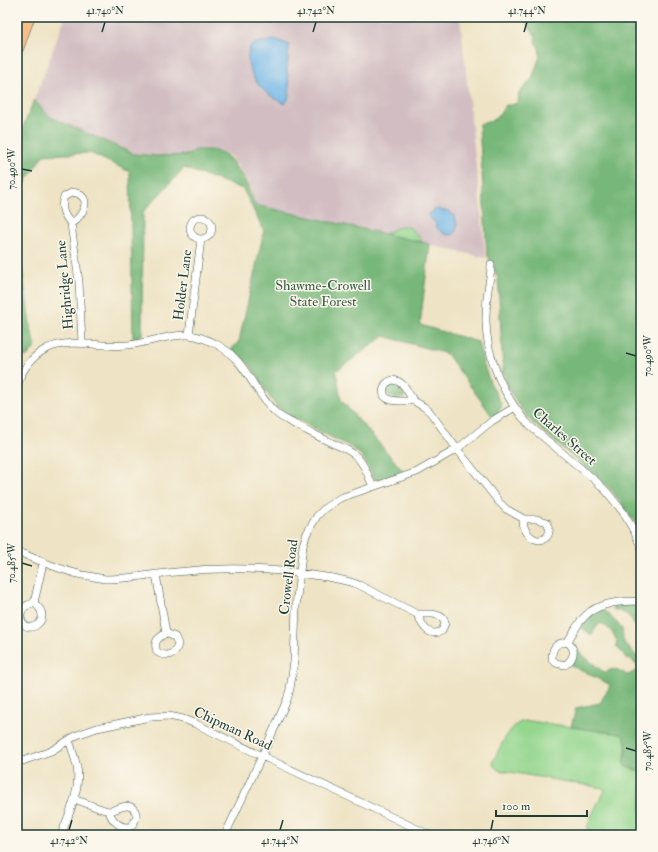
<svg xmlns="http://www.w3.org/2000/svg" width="658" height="852" font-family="'IM FELL Double Pica',serif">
  <rect width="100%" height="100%" fill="#fbf7ec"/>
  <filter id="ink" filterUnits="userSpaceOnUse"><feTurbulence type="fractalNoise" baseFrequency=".025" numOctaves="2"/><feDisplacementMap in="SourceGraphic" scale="8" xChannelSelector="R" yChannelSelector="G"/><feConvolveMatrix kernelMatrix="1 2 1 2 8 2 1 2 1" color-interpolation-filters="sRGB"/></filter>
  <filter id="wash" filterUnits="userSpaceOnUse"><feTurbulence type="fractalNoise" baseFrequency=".012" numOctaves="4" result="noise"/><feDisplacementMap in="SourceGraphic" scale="16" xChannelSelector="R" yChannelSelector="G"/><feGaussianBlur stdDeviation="0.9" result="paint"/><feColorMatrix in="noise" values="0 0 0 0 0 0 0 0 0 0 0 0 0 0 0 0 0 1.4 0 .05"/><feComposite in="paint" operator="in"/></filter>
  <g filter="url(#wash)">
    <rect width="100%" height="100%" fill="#eee3c4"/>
    <path fill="#d2bec2" d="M65,17h395l26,241 -231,-53 -7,-23 -17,-25 -8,-5 -10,-3 -18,1 -7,5 -32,2 -21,-3 -38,-16 -47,-21 -16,-17z"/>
    <path fill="#94d68e" stroke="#5a8a61" d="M402,226l7,1 12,12 1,6 -38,-6 2,-6z
      M530,721l91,13c9,6 4,21 3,31l12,5h5v65h-54c0,-16 10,-30 18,-44v-2l-2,-1 -105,-18 -4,-4 -1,-4c6,-12 15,-35 28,-40 2,-1 6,-1 9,-1z"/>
    <path fill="#77b779" stroke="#4b7a56" d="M525,17h116v512l-5,-4 -15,-22 -9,-12 -13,-12 -66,-56c-15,-17 -24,-30 -30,-52l-5,-93 -11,-24 -8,-130 9,-2 9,-4 9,-13h6l6,-3 1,-9 13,-14 8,-23 -1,-8 -4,-6 1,-6 -8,-10z
      M34,100l16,17 84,37 23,2 31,-1 7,-5h17l11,3 7,6 15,21 10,25 175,39 -10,81 58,17 5,21 7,19 11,21v5l-2,3 -7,5 -45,-62 -63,-18 -48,35 5,29 64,73 -26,8 -4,-2 -13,-23 -11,-9 -62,-31 -13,-10 -9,-13 -9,-17 -11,-14 -16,-12 8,-9 25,-110 -21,-42 -59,-21 -41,44 -1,123 -5,2 -4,1 -3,-166 -40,-19 -47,2 -26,41v-54z
      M17,233l12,85 6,30 -9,9 -9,-6z
      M390,383c8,2 11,8 15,14l-10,1 -8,-3 -1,-7z
      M637,605l4,1v27c-6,-5 -7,-11 -12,-17 -4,-4 -11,-5 -16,-7v-2l2,-1z
      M604,610l18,18 1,12 2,4 16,16v110h-5l-10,-3 -2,-2c1,-10 6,-25 -3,-31l-50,-7 5,-19 24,-5 10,-17 -1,-2 -37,-18 -1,-3 4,-11 3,-1 24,20 4,1c5,-3 11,-4 16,0 3,1 3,3 6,3 3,-1 7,-4 9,-5l1,-3 -8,-9h-2l-1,2 -5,-8 -6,-5 1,-6c-4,-8 -8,-14 -16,-18l-2,1 -7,10h-2l-8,-6c2,-9 13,-16 22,-18z"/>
    <path fill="#70b5e7" stroke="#48798e" d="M278,40l11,5c0,8 -2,17 -2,25 1,11 6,25 -2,34 -16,-8 -30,-18 -35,-35 -3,-9 -3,-15 1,-24l10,-3z
      M434,209l2,1 2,-1h2l1,2h2l2,-1 5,1 1,3 3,1c2,10 6,9 0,19 -7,3 -13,-2 -18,-7 0,-8 -5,-6 -8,-12l1,-2h4v-3z"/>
  </g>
  <g filter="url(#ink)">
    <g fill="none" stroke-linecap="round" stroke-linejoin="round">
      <g stroke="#3e564a" stroke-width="8">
        <path id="minor" d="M73,192c22,5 9,24 -2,32 -7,-9 -11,-16 -7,-27z
          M190 228a11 11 0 1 1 22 0a11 11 0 1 1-22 0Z
          M71,224l8,58 3,61
          M491,264c0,7 -1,13 -2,19 -2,11 -3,23 -3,34 -1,39 18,81 44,109l66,55 11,11 16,20 12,21 6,14
          M189,335l12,-96
          M393,380c13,2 14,13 21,21 -8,-1 -35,4 -30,-13 1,-5 5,-7 9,-8z
          M17,386c5,-17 14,-29 29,-37 26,-12 55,-1 82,-4 20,-2 39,-10 59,-10 10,0 21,5 29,9 30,15 37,47 59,68 6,6 14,9 21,13 12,6 25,13 38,19 8,3 17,7 23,13 8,8 12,20 16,30
          M414,401l10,6 6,5 27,37 42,53 7,7 18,10
          M524,519h13l10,3c9,18 -12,25 -21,9 -2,-4 -4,-7 -2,-12z
          M17,551c22,10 41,18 65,24 8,1 16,3 24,4 23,0 47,-5 70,-7 45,-5 91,-4 136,3 16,2 32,4 47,10l58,29h16l7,2 4,3 1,4 -3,8c-14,7 -20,-6 -25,-17
          M156,574l10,59 9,4 3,7c-2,11 -12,14 -21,8 -4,-11 1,-14 9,-19
          M34,603c4,3 8,7 8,13 0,4 -3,8 -7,10 -14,7 -23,-19 -1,-23z
          M34,603l9,-40
          M567,642c10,7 7,17 -2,23l-9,-2 -4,-4c0,-11 3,-16 15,-17 6,-8 10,-18 18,-26 14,-14 37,-15 56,-15
          M17,763l34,-12 26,-16 20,-7 53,-11 19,-1 14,3 13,5 66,32 168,79
          M74,799c6,2 31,12 35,12 9,-1 20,-11 26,0 3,6 0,10 -3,15 -11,4 -20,-5 -23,-15
          M61,835c8,-21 20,-45 16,-68 -2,-9 -5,-18 -8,-27
          M225,835l37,-79 25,-56 3,-11 4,-27 2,-56 7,-61 4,-12 10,-17 8,-8 15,-10 77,-26 40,-23 35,-28 23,-14"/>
      </g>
      <g stroke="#3e564a" stroke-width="14">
        <path id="motorway" d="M17,48l11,-31"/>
      </g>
      <use href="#minor" stroke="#fff" stroke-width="7"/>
      <use href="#motorway" stroke="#f7be87" stroke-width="13"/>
    </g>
  </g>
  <path fill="none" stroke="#1f3d34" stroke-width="1.5" d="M102,32l3,-10M313,32l3,-10M524,32l3,-10M22,169l10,2M626,353l10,3M22,563l10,3M626,748l10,3M69,830l3,-10M280,830l3,-10M491,830l2,-10"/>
  <g text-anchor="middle" stroke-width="3" stroke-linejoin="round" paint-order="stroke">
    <g font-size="14" fill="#1f3d34" stroke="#fbf7ec">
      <text transform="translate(64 285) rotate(-95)" y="5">Highridge Lane</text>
      <text transform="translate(182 285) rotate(-83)" y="5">Holder Lane</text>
      <text transform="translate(565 436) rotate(41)" y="5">Charles Street</text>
      <text transform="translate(288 577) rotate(-83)" y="5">Crowell Road</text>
      <text transform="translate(233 728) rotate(25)" y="5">Chipman Road</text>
    </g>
    <g font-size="14" fill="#365c46" stroke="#fbf7ec">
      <text x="323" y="290">Shawme-Crowell<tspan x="323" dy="16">State Forest</tspan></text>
    </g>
  </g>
  <rect width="658" height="852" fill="none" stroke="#fbf7ec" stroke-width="44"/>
  <path d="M496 810v6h91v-6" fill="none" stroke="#1f3d34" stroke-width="2"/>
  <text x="502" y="810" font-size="12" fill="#1f3d34" stroke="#fbf7ec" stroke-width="3" paint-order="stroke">100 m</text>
  <rect x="22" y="22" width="614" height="808" fill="none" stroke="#1f3d34" stroke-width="1.5"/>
  <g font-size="10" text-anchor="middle" fill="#1f3d34">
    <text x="105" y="14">41.740°N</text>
    <text x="316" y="14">41.742°N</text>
    <text x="527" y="14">41.744°N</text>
    <text transform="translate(11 169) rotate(-90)" y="4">70.490°W</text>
    <text transform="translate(647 356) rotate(-90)" y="4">70.490°W</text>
    <text transform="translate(11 563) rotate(-90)" y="4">70.485°W</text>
    <text transform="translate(647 751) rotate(-90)" y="4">70.485°W</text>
    <text x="69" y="844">41.742°N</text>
    <text x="280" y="844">41.744°N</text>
    <text x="491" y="844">41.746°N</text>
  </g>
</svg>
